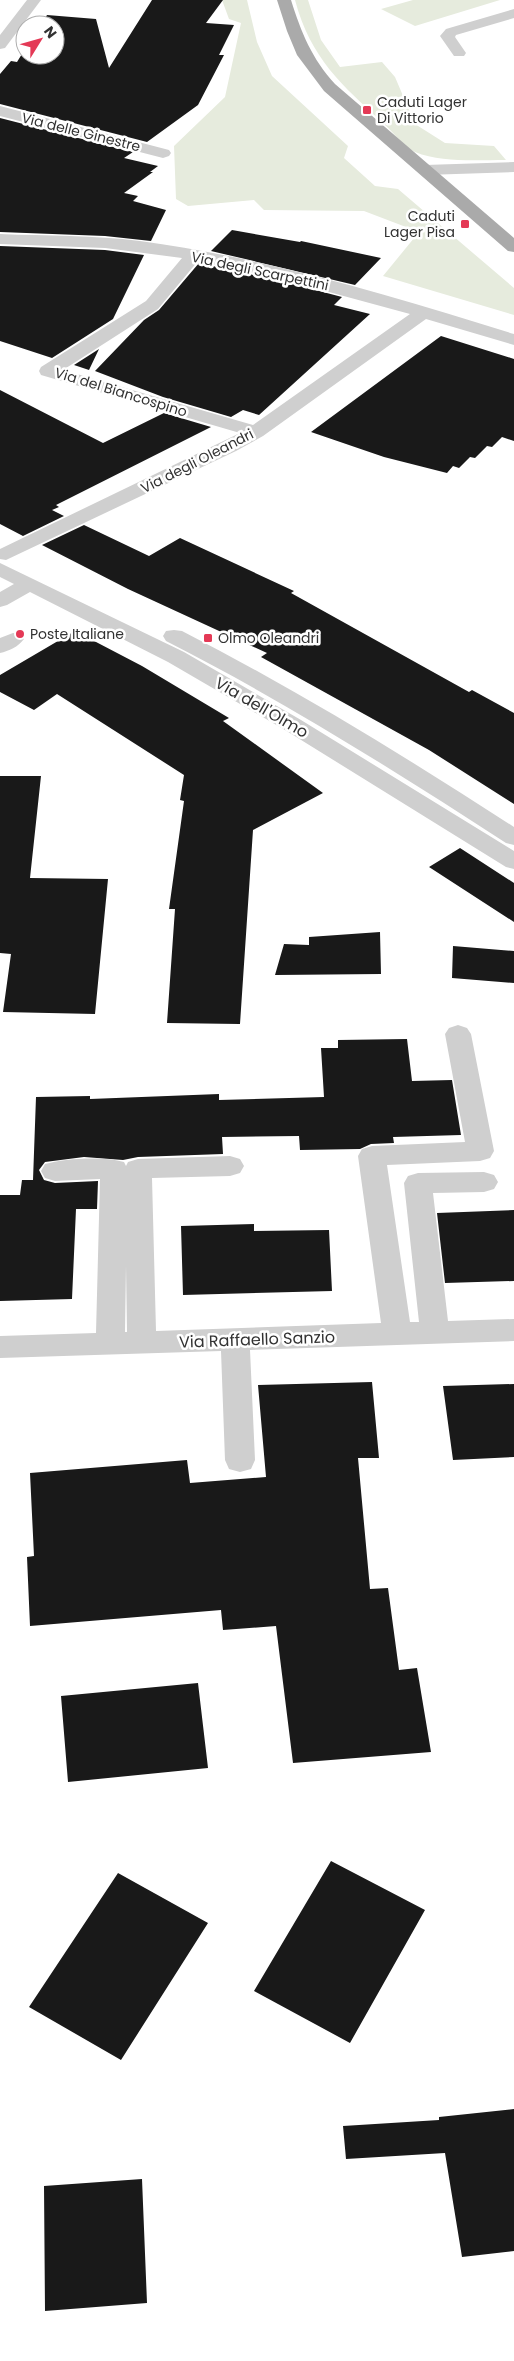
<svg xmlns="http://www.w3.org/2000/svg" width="514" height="2361" font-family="Poppins,sans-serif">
  <rect width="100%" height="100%" fill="#fff"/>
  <path fill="#e6ebdd" d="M222,0h25l10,42 15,34 76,70 -4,12 31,28 23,3 116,99v27l-131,-39 36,-44 -55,-21 -100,-1 -10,-10 -66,6 -12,-7 -2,-53 51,-49 16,-74 -12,-4z
    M295,0h13l13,40 19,27 42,-5 13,15 20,47 30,19 49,3 12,14c-29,0 -64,3 -91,-8 -11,-5 -22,-20 -31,-28 -43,-40 -73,-65 -89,-124z
    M413,0h87l-85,26 -34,-17z"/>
  <path fill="#191919" d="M152,0h71l-17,23 28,2 -15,30h5l-26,50 -51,37 -147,-38v-30l11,-13 6,1 8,-13v6h30v-30h-14l6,-10 49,4 13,49z
    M0,118l133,34 -9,6 34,8 -8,6h3l-29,21 14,3 -5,5 33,9 -15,31 -46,-5 -105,-4z
    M232,230l68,12 1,-1 80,17 -26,27 -144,-34z
    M0,246l105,4 39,5 -31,64 -61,39 -52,-17z
    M199,263l82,18 61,16 -8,8 36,9 -111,101 -16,-5 -12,7 -68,-20 -68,-26 49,-51 15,-10z
    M441,336l73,23v82l-12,-4 -10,10 -5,-1 -12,12 -5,-1 -11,11 -6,-2 -6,7 -63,-16 -73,-25z
    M99,349l-10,21 -15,-5z
    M0,390l103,53 61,-30 47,14 -155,78 3,2 -7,3 12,6 -41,20 -23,-12z
    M84,525l65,31 31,-18 114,53 -3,2 178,99 3,-2 42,23v91l-85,-54 -168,-93 6,-4 -139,-64 -86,-44z
    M75,631l67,35 87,52 -6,3 100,72 -70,37 -13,194 -73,-1 8,-114h-6l15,-108 -4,-1 4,-25 -127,-81 -23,16 -34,-18v-17z
    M0,776h41l-11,102 78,1 -13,135 -92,-2 8,-58 -11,-1z
    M460,848l54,35v39l-85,-55z
    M380,932l1,42 -106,1 9,-31 25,1v-8z
    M453,946l61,5v32l-62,-5z
    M407,1039l5,42 40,-1 9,55 -68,2 1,6 -23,1 -11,5 -60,1 -1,-14 -77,1 1,17 -85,3 -15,3 -39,-3 -39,5 -6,8 5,10 11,3 43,-2 -1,28h-21l-4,90 -72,2v-106h20l2,-15h11l3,-83 54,-1v3l129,-5v6l105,-3 -3,-49h17v-8z
    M514,1210v71l-69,2 -8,-70z
    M254,1224v7l75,-1 3,61 -149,4 -2,-69z
    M372,1382l7,76h-21l12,131 18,-1 11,82 18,-2 14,84 -138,11 -17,-137 -53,4 -2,-20 -191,16 -3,-69 7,-1 -4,-83 157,-13 3,23 76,-6 -8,-92z
    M514,1384v73l-61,3 -10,-74z
    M198,1683l10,85 -140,14 -7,-86z
    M331,1861l94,49 -75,133 -96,-52z
    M118,1873l90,50 -87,137 -92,-53z
    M514,2109v142l-52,6 -17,-104 -99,6 -3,-33 96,-6v-3z
    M142,2179l5,124 -102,8 -1,-125z"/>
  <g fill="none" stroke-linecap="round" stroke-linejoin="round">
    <path fill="#cfcfcf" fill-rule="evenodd" d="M27,0h14l-36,48 -5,1v-14z
      M514,9v9l-58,17 -1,2 11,16 -2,3h-10l-14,-20 6,-7z
      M0,106l169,44 2,3 -2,3 -6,2 -163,-42z
      M514,162v10l-89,3 -6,-2 -2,-3 2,-3 6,-2z
      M0,234c47,2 94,1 140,7 127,17 252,55 374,93v11l-88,-26 -163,117 -27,15 -230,109 -6,-1v-10l240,-116 -199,-58 -2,-4 2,-4 105,-66 36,-43 -77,-10 -105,-4zM198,261l83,18 129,35 -157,111 -190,-55 95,-61z
      M0,563l184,89 117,68 213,131v18l-8,-2 -221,-137 -117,-68 -138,-70 -23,13 -7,2v-15l14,-8 -14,-7z
      M174,630l8,1c115,59 224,126 332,196v18l-8,-2c-111,-72 -222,-142 -340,-202l-3,-5 3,-5z
      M13,633l8,1 3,5c-6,8 -15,12 -24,14v-15z
      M458,1025l9,3 4,6 23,117 -4,7 -10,3 -93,4 23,157h9l-15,-139 4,-7 10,-3 66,-1 10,3 4,7 -4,7 -10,3 -51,1 15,128 66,-2v22l-264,9 5,110 -4,9 -11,3 -11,-3 -4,-9 -4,-109 -221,7v-22l96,-3 4,-154 -45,2 -10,-3 -4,-7 4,-7c20,-6 59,-8 79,-2l2,4 2,-4 10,-3 92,-3 10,3 4,7 -4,7 -10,3 -78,2 4,153 225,-8 -23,-167 4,-7 10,-3 93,-4 -20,-108 4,-6zM126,1265l1,67h-2z"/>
    <path fill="#aaa" fill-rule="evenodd" d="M277,0h14c10,32 21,59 44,84l179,154v14l-6,-1 -184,-160 -27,-36 -10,-24z"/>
  </g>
  <g fill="#e43956" stroke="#fff" stroke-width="2">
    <rect x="362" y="105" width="10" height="10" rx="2.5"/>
    <rect x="460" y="219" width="10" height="10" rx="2.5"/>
    <circle cx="20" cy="634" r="5"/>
    <rect x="203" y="633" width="10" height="10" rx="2.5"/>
  </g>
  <g text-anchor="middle" stroke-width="5" stroke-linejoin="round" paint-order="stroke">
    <g font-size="14" fill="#323232" stroke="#fff" text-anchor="start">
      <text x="377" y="107">Caduti Lager<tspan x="377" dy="16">Di Vittorio</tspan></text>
      <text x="455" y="221" text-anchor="end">Caduti<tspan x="455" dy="16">Lager Pisa</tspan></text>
      <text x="30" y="639">Poste Italiane</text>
      <text x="218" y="643">Olmo Oleandri</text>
    </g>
    <g font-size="14" fill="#323232" stroke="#fff">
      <text transform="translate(81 132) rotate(14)" y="5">Via delle Ginestre</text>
      <text transform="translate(260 271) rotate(12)" y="5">Via degli Scarpettini</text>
      <text transform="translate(121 392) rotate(17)" y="5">Via del Biancospino</text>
      <text transform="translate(197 461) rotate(-27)" y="5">Via degli Oleandri</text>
    </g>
    <g font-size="16" fill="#323232" stroke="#fff">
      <text transform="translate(262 707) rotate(30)" y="6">Via dell'Olmo</text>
      <text transform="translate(257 1339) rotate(-2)" y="6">Via Raffaello Sanzio</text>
    </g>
  </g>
  <g transform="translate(40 40) rotate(53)"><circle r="24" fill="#ffffff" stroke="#adadad"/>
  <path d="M0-4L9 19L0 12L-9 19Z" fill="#e43956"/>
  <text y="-8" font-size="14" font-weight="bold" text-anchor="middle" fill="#323232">N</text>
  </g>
</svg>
